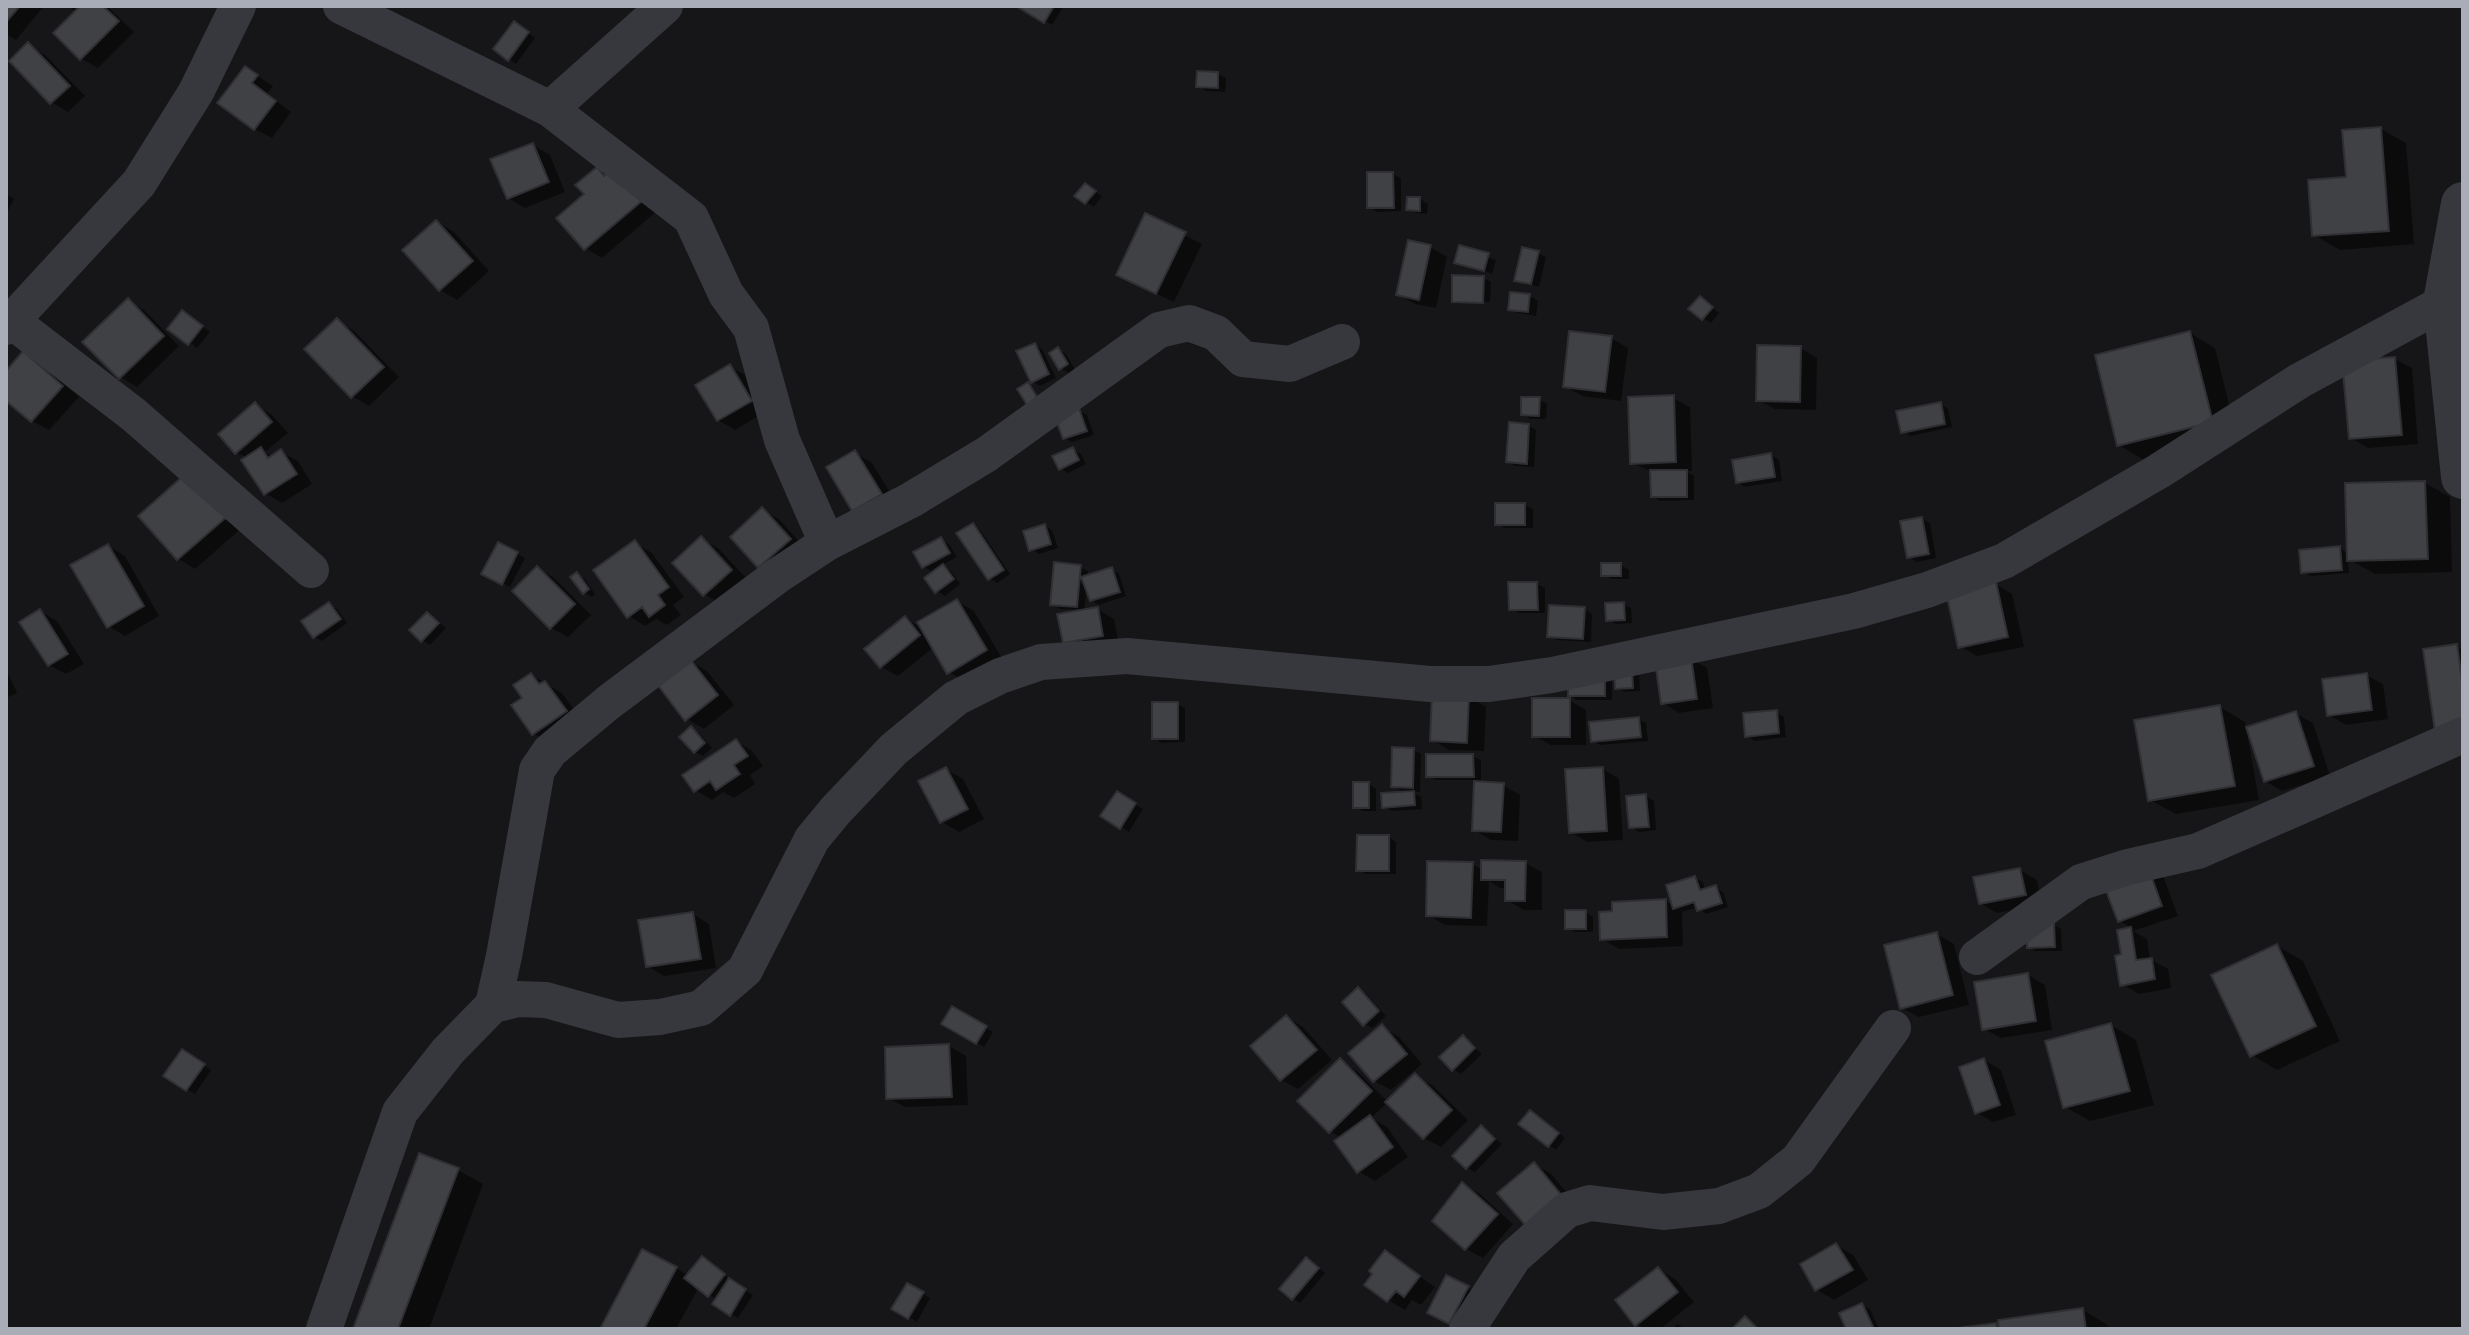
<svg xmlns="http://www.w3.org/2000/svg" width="2469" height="1335" font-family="'IBM Plex Sans',sans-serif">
  <rect width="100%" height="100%" fill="#161618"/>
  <path fill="#0007" d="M6,6h38l-28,34 -10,-6z
    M67,6h40l27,26 -36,36 -16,-9 -26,-26 20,-21z
    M1020,6h44l-12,19z
    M522,28l13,10 -19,26 -7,-5z
    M28,45l17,10 40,41 -17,16 -17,-10z
    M245,68l28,18 -6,8 24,18 -19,26 -17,-9z
    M1218,74l8,4 -1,14 -19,-1 -8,-5z
    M2381,129l25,14 8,101 -74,6 -26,-15z
    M533,145l17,10 15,37 -40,16 -17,-10z
    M597,169l60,42 -55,47 -17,-10 1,-53z
    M1393,174l8,4v33l-24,1 -8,-5z
    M1093,190l9,6 -8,11 -8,-5z
    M6,194l8,5 -8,15z
    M1420,199l8,5 -1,10 -11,-1 -8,-4z
    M1146,216l56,28 -28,58 -39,-18z
    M437,222l17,10 35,39 -32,29 -17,-10z
    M1430,247l17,10 -11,51 -21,-4 -17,-10z
    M1461,248l35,12 -4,14 -35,-12z
    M1538,253l8,4 -7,30 -23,-7z
    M1483,278l8,4 -1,20 -31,-2v4l-5,-3z
    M1530,296l8,5 -2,15 -18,-3 -8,-4z
    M129,301l16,10 34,35 -42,41 -17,-10z
    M1708,303l11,10 -8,10 -8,-5z
    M190,317l20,15 -13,16 -27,-20z
    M337,321l17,10 45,46 -30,29 -17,-10z
    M2190,333l25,15 22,88 -93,24 -25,-15z
    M1611,338l17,10 -7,53 -39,-5 -17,-10z
    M1034,345l8,4 14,29 -16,8 -8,-5z
    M1800,348l17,10 -1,52 -41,-1 -17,-9z
    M1058,349l8,5 8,14 10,3 -19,5 4,-3 -9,-5z
    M24,354l16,10 39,33 -30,33 -17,-9 -26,-23v-24z
    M2395,359l17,9 6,76 -50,4 -17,-10z
    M730,367l17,9 20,35 -32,19 -17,-10z
    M1673,398l17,9 2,64h-6l8,5v24l-34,1 -8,-5v-24l-20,-9z
    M1539,399l8,5 -1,15h-16l-7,-5z
    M1941,404l7,5 4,18 -41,9 -8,-5z
    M256,405l16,10 16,18 -23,19 8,5 8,-5 17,9 14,23 -30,19 -17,-10 -18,-35 -11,-6z
    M1079,411l8,4 7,20 -22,7 -8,-4z
    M1529,426l7,4 -2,37 -19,-1 -7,-5z
    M1073,449l8,5 5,10 -18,9 -8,-5z
    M855,453l17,10 25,41 -26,16z
    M1771,455l8,5 3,21 -37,6 -8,-5z
    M207,483l37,43 -49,43 -16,-10 -38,-43z
    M2425,483l25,14 2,75 -77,2 -27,-15 1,14 -38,3 -8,-4 37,-24 9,6z
    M1525,505l8,4v19h-28l-8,-4z
    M762,510l17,9 27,30 -30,27 -17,-10z
    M1922,519l8,4 6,35 -19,4 -8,-5z
    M973,525l7,5 30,44 -13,9 -8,-5z
    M1045,526l7,4 6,18 -19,6 -8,-5z
    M701,539l17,9 30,32 -27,24 -17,-10z
    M941,540l8,4 8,13 -15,8 9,6 9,13 -15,12 -8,-5 -3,-18 -11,-7z
    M635,543l17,10 32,44 -11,8 8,10 -14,10 -11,-6 -11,7 -16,-10z
    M499,544l26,14 -15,29 -26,-13z
    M108,546l17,10 34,60 -34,20 -17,-10z
    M1621,565l8,5v9h-18l-8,-5z
    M1080,567l8,4v6l23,-8 8,5 7,22 -27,9 -8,-5 -4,-14 -3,25 13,-2 17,10 5,26 -55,-3 18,-32 -22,-1 -8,-5z
    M538,568l16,10 37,37 -23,22 -17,-9 -36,-37z
    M577,575l8,4 10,15 -3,3 -8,-5z
    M1537,584l8,4v25h-26l-8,-4z
    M1996,584l16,10 12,53 -47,9 -17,-10z
    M957,601l17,10 29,49 -37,22 -17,-10 -15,-25 -36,29 -17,-9 24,-49 18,11z
    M329,604l8,5 10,14 -25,18 -8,-4z
    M1623,604l8,4 1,15 -16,1 -8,-4z
    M1585,609l7,5 -1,28 -34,-2 -8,-4z
    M40,611l17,10 27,43 -18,10 -17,-9z
    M428,614l18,14 -16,17 -8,-5z
    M2456,646l7,4v88z
    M1690,658l17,10 6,40 -34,5 -16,-10z
    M690,661l17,10 27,34 -30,24 -17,-10z
    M6,669l11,24 -11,5z
    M1631,670l8,4 1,17 -15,1 -8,-4z
    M1612,674v26h-35l-7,-5z
    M531,675l31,18 20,28 -32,22 -17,-10 -9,-35z
    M2366,675l17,9 5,35 -42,6 -17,-10z
    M1469,697l17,10 -2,44 -35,-1 -17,-10z
    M1569,700l17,10v35h-35l-17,-9z
    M1177,704l8,4v34l-23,1 -8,-5z
    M2220,707l25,15 1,7 50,-15 17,9 17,53 -48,15 -17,-10 -15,-49 -3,1 12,67 -83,14 -26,-14z
    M1776,712l8,5 2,20 -31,4 -8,-5z
    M1638,719l8,4 2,18 -48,4 -7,-4z
    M691,729l8,4 13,15 -9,8 -8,-4z
    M736,741l16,10 11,15 -13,9 5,9 -21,14 -11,-6 -11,8 -17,-10z
    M1413,750l8,4 -1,38 -9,-1 10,6 1,12 -30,2 -8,-4 21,-14 -12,-7z
    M1473,756l8,4v24l22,1 17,10 -2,46 -27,-1 -17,-10 2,-50h-40l-8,-4z
    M946,769l17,10 21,40 -25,13 -17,-10z
    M1603,769l16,10 4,61 -36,2 -16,-10z
    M1369,784l7,5v22h-13l-8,-4z
    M1117,793l26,16 -14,23 -26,-16z
    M1646,796l8,5 2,29 -17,2 -8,-5z
    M1389,837l7,5v32h-30l-8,-4z
    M1525,863l17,9v38h-18l-17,-10v-12h-7l-11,-7 -2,45 -42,-1 -17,-10 44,-51 11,6z
    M2020,870l17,10 5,24 -45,9 -17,-10z
    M2163,876l15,40 -45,15 14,8 3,20 18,10 3,19 -32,6 -17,-10 2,-28 -5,-24 15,-3 -15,-8 -14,-40z
    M1695,878l8,4 2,8 10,-3 8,5 5,15 -22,7 -8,-7 -16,5 1,34 -64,3 -17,-10 12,-26 51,-12 10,5z
    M1585,912l8,5v15h-18l-8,-5z
    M693,914l16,10 7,44 -52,8 -17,-10z
    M2054,925l7,4 1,22h-26l-7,-4z
    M1937,934l17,10 15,61 -50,12 -17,-9z
    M2277,946l26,15 37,80 -63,29 -25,-15z
    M2028,975l17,10 7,45 -51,8 -17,-9z
    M1358,990l8,4 20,22 -14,12 -7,-4z
    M952,1009l41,23 -9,15 -40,-23z
    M1286,1017l17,10 29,33 -34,29 -17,-9z
    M2111,1025l25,15 18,65 -64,16 -25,-14z
    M1382,1027l17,10 23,27 -31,26 -17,-9z
    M1463,1038l19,16 -21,20 -8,-5z
    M949,1046l17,10 2,49 -63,2 -17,-9z
    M190,1056l21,14 -16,24 -29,-19z
    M1984,1060l17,10 15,45 -23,7 -16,-9z
    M1340,1061l17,10 31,31 27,-26 17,9 36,35 -27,27 -17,-9 -36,-36 -17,16 16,9 21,30 -33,24 -17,-10 -16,-33 -11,-6 -31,-31z
    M1531,1112l34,26 -9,12 -7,-5z
    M1482,1128l20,16 -27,28 -8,-4z
    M1534,1164l17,10 29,34 -34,28z
    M458,1170l25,14 -54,145h-74z
    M1463,1184l17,10 33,30 -30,34 -17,-9 -32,-29z
    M1836,1245l17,10 15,25 -34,20 -17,-10z
    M1386,1252l49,35 -14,18 -9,-5 -7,10 -17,-10z
    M710,1263l21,18 22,14 -15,23 -23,-14 2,-4 -18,-13 -23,42h-74l74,-61 13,8z
    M1314,1264l11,9 -25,30 -7,-5z
    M1658,1269l17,10 19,23 -34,27h-15l-8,-5z
    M1447,1277l29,15 -19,35 -27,-15z
    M908,1285l22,13 -13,24 -23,-14z
    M1862,1305l8,4 9,20h-31z
    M2083,1310l25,15 1,4h-145l32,-4 5,3z
    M1677,1324l8,4 1,1h-13z"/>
  <path fill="#404145" stroke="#303034" stroke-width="2" d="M6,6h14l-14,16z
    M80,6h23l16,15 -39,39 -27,-27z
    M1016,6h38l-10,17z
    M514,21l15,11 -21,29 -15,-12z
    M28,42l42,44 -20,18 -41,-43z
    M245,66l13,9 -6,8 24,18 -22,29 -37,-27z
    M1197,71l21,1v16l-22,-1z
    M2381,127l8,104 -77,5 -4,-56 38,-3 -4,-47z
    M533,143l16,39 -42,17 -17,-40z
    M597,167l7,9 9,-9 29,34 -58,49 -28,-32 28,-24 -9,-9z
    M1367,172h26l1,36h-27z
    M1085,183l11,8 -11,13 -11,-8z
    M1407,197h13v14l-14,-1z
    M1145,213l41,19 -30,62 -40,-19z
    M436,220l37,41 -34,30 -37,-41z
    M1408,240l23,5 -12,55 -23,-5z
    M1459,245l30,8 -5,18 -30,-8z
    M1522,247l17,4 -8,33 -17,-3z
    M1452,275l32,1 -1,27 -31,-1z
    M1510,292l20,2 -2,18 -20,-2z
    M1700,296l13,11 -11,13 -14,-11z
    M128,298l36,38 -45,43 -37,-37z
    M182,310l21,16 -15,19 -21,-16z
    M337,318l47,49 -33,31 -47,-49z
    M1569,331l43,5 -7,56 -42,-5z
    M2190,331l23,91 -96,24 -22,-91z
    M1035,343l14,31 -18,9 -15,-32z
    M1757,345l44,1 -1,56 -44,-1z
    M1058,347l10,17 -9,6 -10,-17z
    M23,351l40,35 -32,36 -25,-21v-30z
    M2395,357l7,78 -53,4 -7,-78z
    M730,364l22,37 -35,20 -22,-36z
    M1028,382l15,25 -11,6 -15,-24z
    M1674,395l2,67 -46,2 -2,-67z
    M1521,397h19l-1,19 -18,-1z
    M255,402l17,20 -37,32 -17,-20z
    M1941,402l4,22 -44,9 -5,-22z
    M1079,408l8,23 -24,8 -8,-22z
    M1509,422l20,2 -2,40 -21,-2z
    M261,447l7,11 13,-9 16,25 -33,21 -23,-35z
    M1073,447l6,13 -20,10 -7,-14z
    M855,450l27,44 -30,17 -26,-44z
    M1771,453l4,24 -39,6 -4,-23z
    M190,470l39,45 -52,45 -39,-44z
    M1650,470h37v27h-36z
    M2425,481l3,78 -81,2 -2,-78z
    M1495,503h30v22h-30z
    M762,507l29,32 -33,29 -28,-31z
    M1922,517l7,37 -22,4 -7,-37z
    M973,523l31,47 -16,10 -32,-47z
    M1045,524l6,20 -22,7 -6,-20z
    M701,536l31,34 -29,26 -31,-33z
    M941,537l9,16 -28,15 -9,-16z
    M635,540l34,47 -11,8 7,10 -16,12 -7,-10 -15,11 -34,-48z
    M498,542l20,10 -16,33 -21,-11z
    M108,544l36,62 -37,22 -37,-63z
    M2340,546l2,24 -41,3 -2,-23z
    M1054,562l27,3 -4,42 -27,-2z
    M1601,563h20v13h-20z
    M943,564l11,15 -19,14 -11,-15z
    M537,566l38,38 -25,25 -38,-38z
    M1112,567l8,25 -30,9 -9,-24z
    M577,572l12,17 -6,5 -13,-17z
    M1508,582h29l1,28h-29z
    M1996,582l12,55 -50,11 -12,-56z
    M957,599l30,51 -40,24 -30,-52z
    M329,602l12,17 -28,19 -12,-17z
    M1624,602l1,18 -19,1 -1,-18z
    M1549,605l36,2 -2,32 -36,-2z
    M1098,607l5,29 -40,7 -6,-29z
    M40,609l28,45 -20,12 -29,-44z
    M427,612l12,11 -18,19 -12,-12z
    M905,616l15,19 -40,33 -16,-19z
    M2457,644l6,44v39l-28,4 -12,-82z
    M1691,656l6,43 -36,5 -6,-43z
    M690,659l28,36 -33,26 -28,-37z
    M1568,667l37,1v28h-37z
    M1632,668l1,20 -18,1 -1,-20z
    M531,673l8,11 6,-3 22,30 -35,24 -21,-30 11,-7 -9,-13z
    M2367,673l5,37 -45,6 -5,-37z
    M1432,694l37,1 -2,48 -37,-2z
    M1532,698h38v39h-38z
    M1152,702h26v37h-26z
    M2220,705l15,81 -87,15 -14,-81z
    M1777,710l2,23 -34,4 -2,-24z
    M2296,711l18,55 -50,16 -18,-55z
    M1639,717l2,20 -50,5 -2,-20z
    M691,726l14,17 -11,10 -15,-16z
    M736,739l12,17 -14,9 6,9 -24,16 -6,-9 -16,11 -12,-17z
    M1392,747l22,1 -1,40 -22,-1z
    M1426,754h47l1,23h-48z
    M946,767l22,42 -28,14 -22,-42z
    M1603,767l4,64 -38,2 -4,-64z
    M1474,781l30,2 -3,49 -29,-1z
    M1353,782h16v26h-16z
    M1117,791l19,12 -16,26 -20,-13z
    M1414,791l1,14 -33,3 -1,-15z
    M1646,794l3,33 -20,1 -3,-32z
    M1357,835h32v36h-33z
    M1481,860l45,1 -1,40h-20v-21h-24z
    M1427,861l46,1 -2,56 -45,-2z
    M2147,864l15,42 -44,16 -16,-42z
    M2020,868l6,27 -47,9 -6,-27z
    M1695,876l5,14 16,-5 6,18 -25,8 -3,-9 -21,7 -7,-24z
    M1666,899l1,38 -67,3 -1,-28 13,-1v-9z
    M1565,910h21v19h-21z
    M693,912l8,47 -55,8 -8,-47z
    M2054,923l1,24 -28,1 -1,-24z
    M2131,927l5,33 16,-2 3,21 -35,7 -5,-30 6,-2 -4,-24z
    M1937,932l16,63 -53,14 -16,-64z
    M2277,944l39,82 -66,31 -39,-82z
    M2028,973l8,48 -54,9 -8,-48z
    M1358,987l21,24 -16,15 -21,-24z
    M952,1006l35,20 -11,18 -35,-20z
    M1286,1015l31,35 -37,31 -30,-35z
    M2111,1023l19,68 -67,17 -18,-67z
    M1382,1024l25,30 -34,28 -25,-29z
    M1463,1035l12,13 -23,23 -13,-14z
    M949,1044l3,53 -66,2 -1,-52z
    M182,1049l23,15 -19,27 -23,-15z
    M1340,1058l32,33 -43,42 -32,-32z
    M1984,1058l16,47 -25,9 -16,-47z
    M1415,1073l37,37 -29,29 -38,-37z
    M1530,1110l29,23 -11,14 -30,-23z
    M1370,1115l23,32 -36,26 -23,-32z
    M1481,1125l14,14 -29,30 -14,-13z
    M419,1153l40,15 -61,161h-45z
    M1534,1162l30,36 -36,30 -31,-35z
    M1462,1182l36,32 -33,36 -33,-29z
    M1836,1243l17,27 -38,21 -15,-27z
    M642,1249l35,18 -33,62h-44z
    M1385,1250l35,26 -16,21 -8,-6 -9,11 -23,-17 8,-11 -3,-3z
    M702,1256l23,18 -17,23 -24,-19z
    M1306,1257l13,11 -27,32 -13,-11z
    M1658,1267l20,25 -43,34 -20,-26z
    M1446,1275l23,11 -20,38 -22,-11z
    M729,1278l17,11 -16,27 -18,-12z
    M907,1283l17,9 -16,27 -17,-10z
    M1862,1303l12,26h-28l-7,-16z
    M2083,1308l3,21h-87l-1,-9z
    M1745,1316l13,13h-26z
    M1996,1323l1,6h-47z"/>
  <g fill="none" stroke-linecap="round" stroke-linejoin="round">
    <path stroke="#37383d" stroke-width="36" d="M341,6l209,103 141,109 35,76 25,34 31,112 45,103
      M550,109l115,-103
      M13,322l121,93 177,155
      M6,327l133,-144 57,-91 42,-86
      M1977,957l104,-75 47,-15 70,-16 265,-116
      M493,1005l11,-49 33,-186 13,-19 59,-49 168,-126 50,-33 84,-43 76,-46 172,-124 30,-7 27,10 27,26 47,5 52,-22
      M324,1329l76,-217 48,-61 45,-46 25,-6 28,1 72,20 42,-3 41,-9 44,-38 67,-131 24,-29 58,-61 62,-51 44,-22 41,-14 86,-6 303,28h59l63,-9 302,-64 73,-21 77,-29 155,-90 140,-90 146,-79
      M1467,1329l47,-72 53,-47 23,-7 73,9 56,-6 40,-15 39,-31 95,-132"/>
    <path stroke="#37383d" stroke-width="44" d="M2463,204l-18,98 18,175"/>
  </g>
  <rect width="2469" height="1335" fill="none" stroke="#a8adb8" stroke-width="16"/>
</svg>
